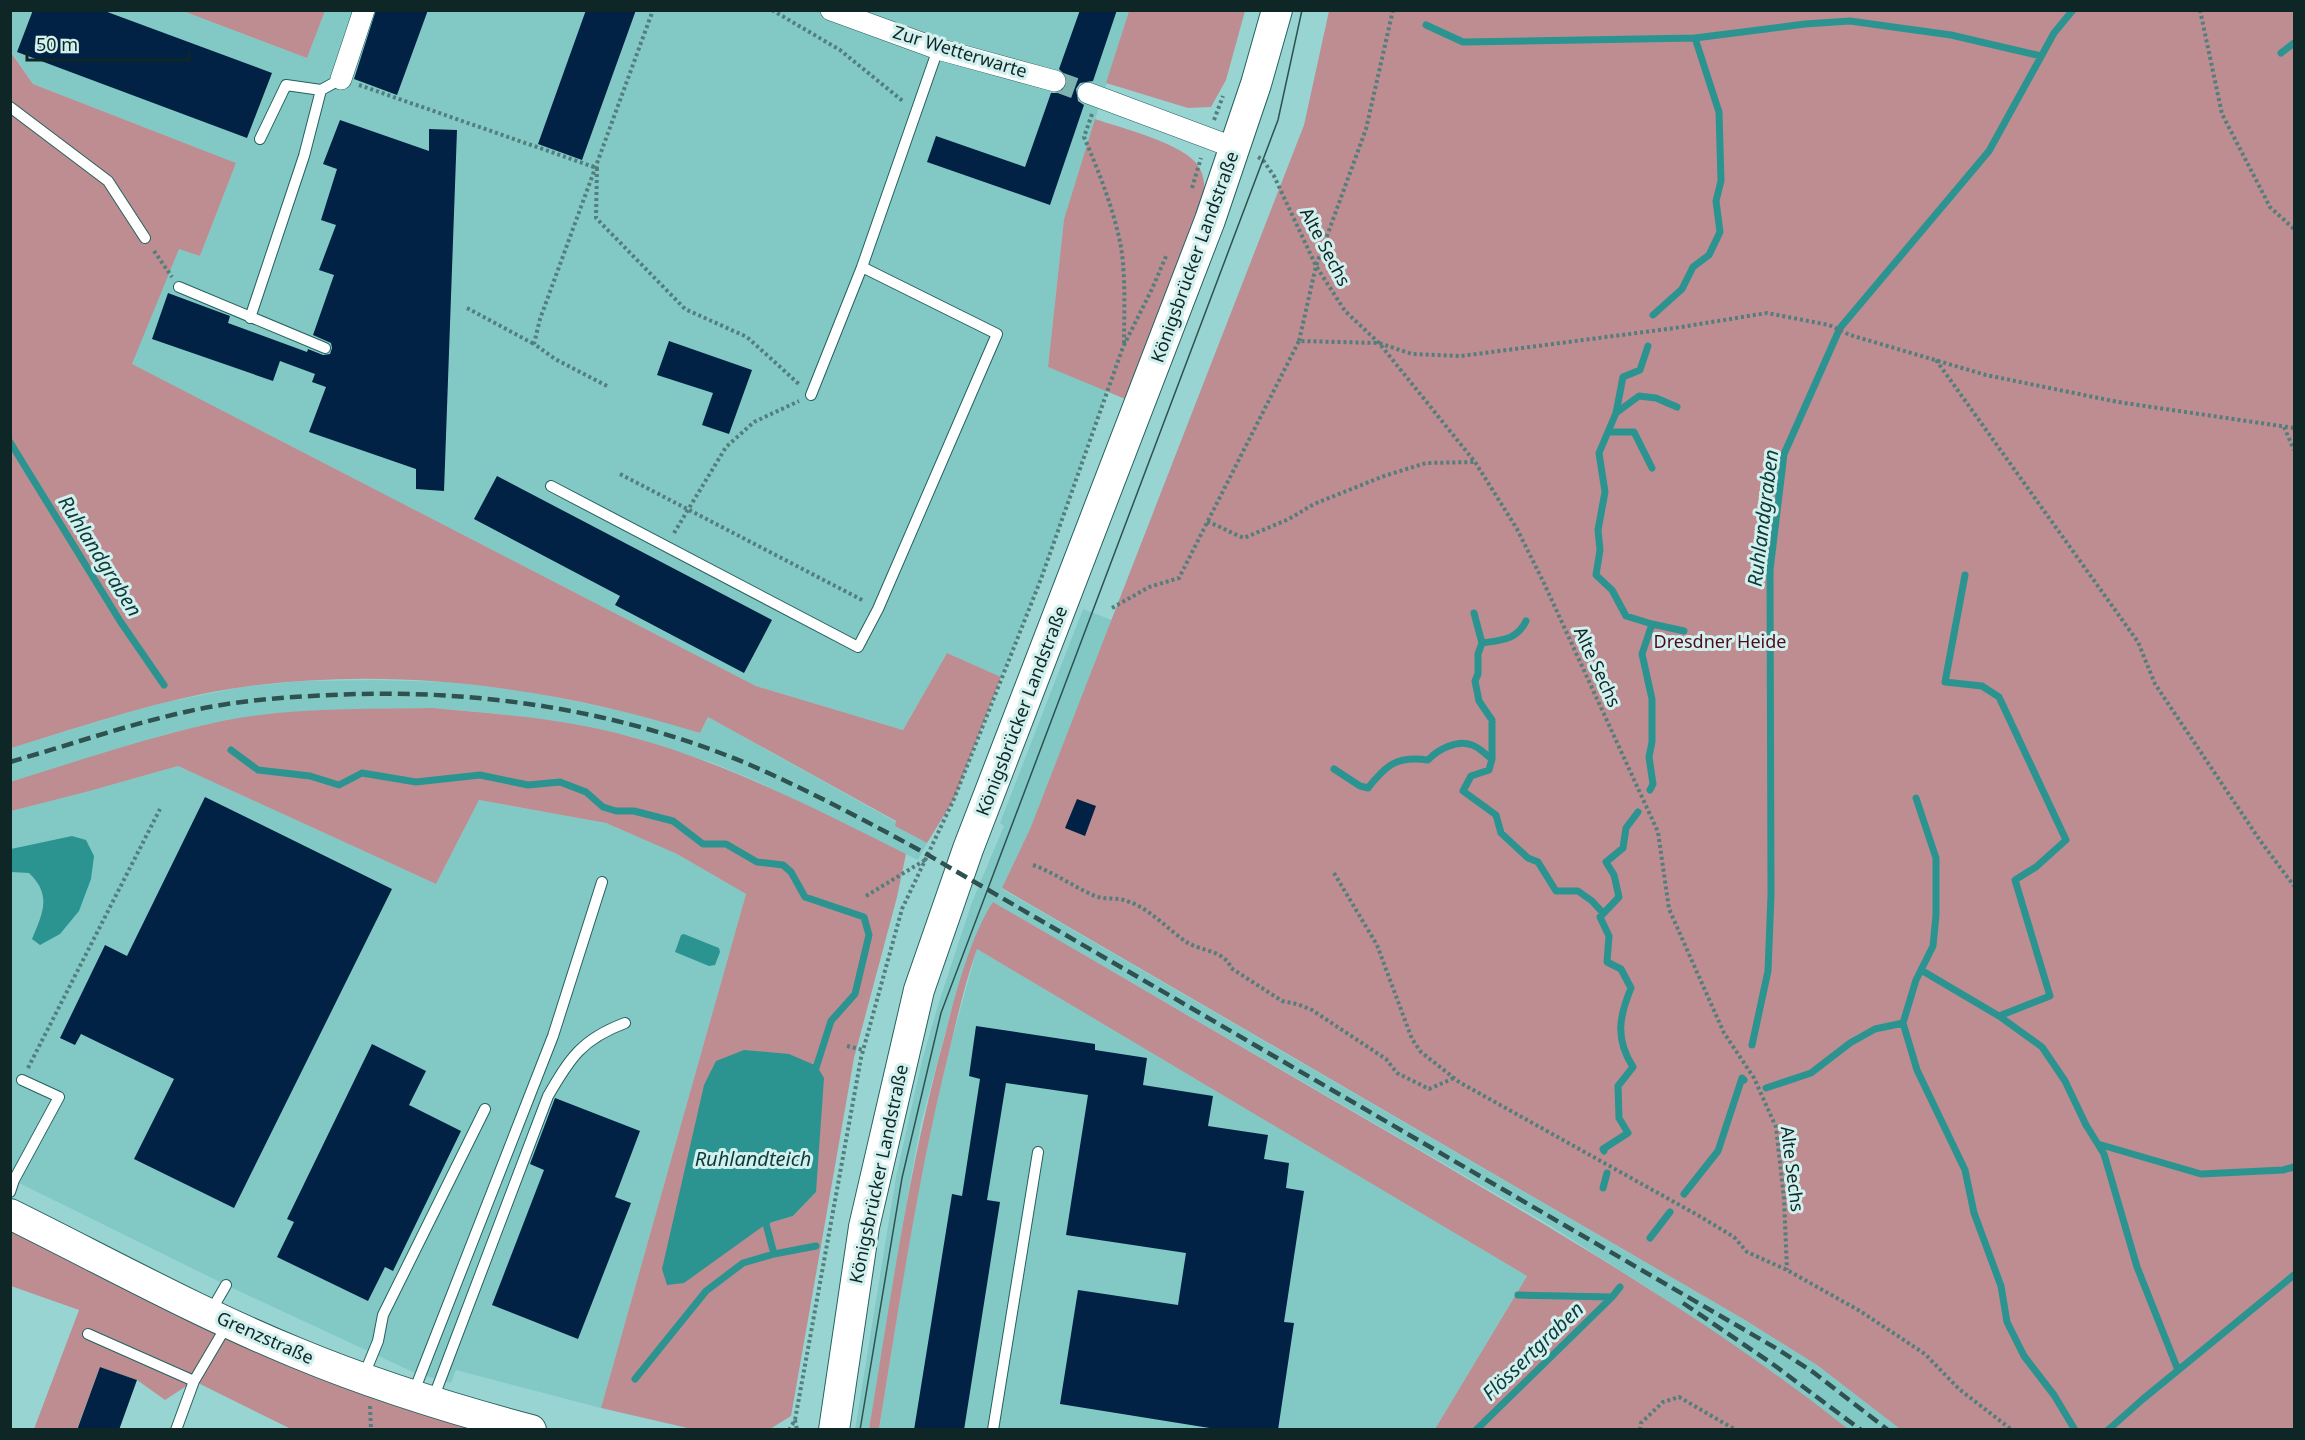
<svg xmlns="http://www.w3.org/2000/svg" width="2305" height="1440" font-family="'Noto Sans',sans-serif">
  <rect width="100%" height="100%" fill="#98d5d2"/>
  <path fill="#82c9c6" d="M10,11h173l124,47 18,-47h804l-65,208 -16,148 59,23 -66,189 -40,98 -54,-24 -44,77 -147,-44 -625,-322 48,-116 21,8 36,-93 -203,-79 -22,-33z
    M1083,609l29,11 -82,209 -28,60 743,431 72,45 83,64h-52l-78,-58 -119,-81 -110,-70 -548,-318 -21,46 -21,63 -30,112 -11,60 -41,246 -14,1 41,-253 26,-116 16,-56 34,-103 32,-76 -4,-3z
    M376,680l69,2 64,6 133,27 58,18 8,-16 188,105 -1,4 32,17 -9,17 -162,-79 -43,-18 -80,-26 -63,-13 -69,-10 -68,-6 -109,2 -55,4 -55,9 -47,11 -156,48v-34l118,-36 38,-10 75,-15 61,-6z
    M178,766l258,118 43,-84 127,23 71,31 69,40 -145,514 -145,-38 -5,13 -36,-10 -189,-88 -215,-106 -1,-368 76,-19z
    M977,949l550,327 -92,153 -556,1 34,-212 19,-94 19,-81z"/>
  <path fill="#be8d92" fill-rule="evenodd" d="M183,11h142l-18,47z
    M1129,11h116l-19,69 -15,27 -23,1 -82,-25z
    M1329,11h965v1418h-394l-83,-64 -72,-45 -743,-432 28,-59 274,-704z
    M10,51l23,33 203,79 -36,93 -21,-7 -47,115 624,322 147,44 44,-77 54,24 -47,122 -27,44 -32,-17 1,-5 -188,-104 -8,16c-147,-46 -304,-67 -457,-46 -79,11 -156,38 -232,61z
    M1095,119c26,9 91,25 104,48 8,14 5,30 5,46l-74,188 -82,-34 16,-148z
    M433,708c67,6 137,11 202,30 96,27 183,72 271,116l-9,43 -43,161 -63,358 -21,13 -74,1 -95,-22 145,-514 -69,-40 -71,-31 -127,-23 -43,84 -258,-118 -92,26 -75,19 -1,-29c68,-21 135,-44 203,-59 72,-16 147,-14 220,-15zM816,1192l-23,24 -27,8z
    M993,902c140,81 279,163 419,244 149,88 300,175 436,283h-413l92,-153 -550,-327c-15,42 -24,88 -35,132 -27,115 -44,232 -63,348h-10c22,-132 40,-265 76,-394 10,-40 26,-100 48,-133z
    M10,1214l482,215h-201l-97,-48 -29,19 -28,-20 -37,-13 -23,62h-43l45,-119 -68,-24z"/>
  <path fill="#2c9490" d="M72,836l14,4 8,16 -3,23 -12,32 -19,23 -20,11 -8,-6c11,-26 20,-44 -3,-66l-18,-1v-23z
    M684,934l35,14 1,4 -5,13 -6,1 -34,-14 6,-17z
    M744,1050l45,4 28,12 7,12 -8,114 -23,24 -27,8 -82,59 -17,2 -5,-16 42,-184 12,-24z"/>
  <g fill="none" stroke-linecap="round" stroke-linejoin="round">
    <path stroke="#2c9490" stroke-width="7" d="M1426,25l37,17 232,-4 110,-14 45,-3 101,14 90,21
      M2281,53l13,-10
      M1653,315l29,-26 11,-22 16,-12 11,-23 -4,-31 5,-20 -2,-69 -24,-74
      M1648,346l-8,24 -17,7 -7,36 -17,40 6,39 -7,38 2,20 -4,25 16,15 14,26 26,8 -10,30 10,45v43l-3,15 4,27 -3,6
      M1616,413l23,-17 17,2 21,9
      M1608,432h26l18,36
      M10,442l110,179 44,64
      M1965,575l-20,107 37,4 17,11 67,143 -30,27 -21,13 35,116 -51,20
      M1474,613l8,30 -4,11v20l-3,7 4,20 13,19v39l-3,11 -18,6 -8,15 33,24 5,18 27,25 10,4 18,29h22l14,10 11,12
      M1652,624l32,7
      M1482,643c20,-3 35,-3 44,-22
      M231,750l27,20 52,6 29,9 23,-12 54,9 64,-7 48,10 32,-3 26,10 17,15 13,4h18l39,10 30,23h23l31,18 26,3 8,7 14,25 59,20 5,18 -14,59 -24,27 -17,53
      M1334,769l26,17 8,2c19,-24 29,-32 60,-28 9,-10 29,-21 44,-15 7,2 14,10 20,14
      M1921,970l78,46 43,31 23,34 21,44 18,29 33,113 41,103
      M1903,1023l13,-43 17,-34 3,-31v-57l-20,-60
      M1752,1045l16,-74 3,-76 -1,-325 14,-116 56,-126 149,-177 65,-118 19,-23
      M1766,1088l45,-15 39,-30 25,-14 28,-6 14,47 48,100 9,43 27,73 6,36 17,34 30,39 21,35
      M2098,1144l103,30 82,-4 11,-3
      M1604,1151l-1,-2 25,-16 -9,-15 -1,-32 15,-19c-18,-28 -14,-50 -2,-79l-10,-19 -14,-7 2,-26 -9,-19 19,-20 -5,-22 -8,-13 17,-14 3,-20 12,-16
      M1603,1188l4,-15
      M1684,1194l34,-43 24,-73 2,2
      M769,1216l-3,8 8,30 42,-8
      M1650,1238l20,-26
      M1518,1295l94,2 8,-10
      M635,1379l71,-88 37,-28 31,-9
      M1476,1430l136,-133
      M2108,1430l35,-31 151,-124"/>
  </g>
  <path fill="#012244" d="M33,10h69l170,63 -25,65 -230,-86z
    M376,10h52l-31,85 -43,-16z
    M586,10h50l-54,150 -44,-16z
    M1080,10h37l-24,71 -13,2 -4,6 2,12 6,4 -34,100 -123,-43 9,-26 89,31 26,-74h8l8,-8v-8l-8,-8z
    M340,120l89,31v-22l28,1 -13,361 -28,-2v-20l-107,-37 17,-45 -14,-5 3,-8 -35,-13 -7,20 -121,-42 16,-46 62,23 -2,7 79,29 1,-3 15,6 7,-1 2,-6 -1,-5 -18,-8 21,-60 -15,-5 17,-45 -15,-5 16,-51 -14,-5z
    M669,341l83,29 -23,64 -27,-9 11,-32 -56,-18z
    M497,476l275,144 -28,53 -129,-68 5,-9 -146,-77z
    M205,797l187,92 -158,319 -100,-49 40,-80 -93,-45 -6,11 -15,-7 45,-93 22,11z
    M1077,799l19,7 -11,30 -20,-8z
    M976,1026l119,18v6l52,8 -4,27 70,11 -5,30 60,9 -4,24 25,4 -3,25 18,3 -20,131 10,1 -16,107h-56l-162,-26 18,-114 100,15 8,-52 -120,-18 22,-140 -82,-12 -19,117 13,2 -36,228h-50l38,-236 10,2 18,-117 -11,-3z
    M372,1044l54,27 -17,34 52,26 -68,140 -8,-4 -17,34 -91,-44 17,-35 -7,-3z
    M555,1098l85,33 -25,66 16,6 -53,136 -86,-34 52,-135 -14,-6z
    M100,1367l37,13 -18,50h-42z"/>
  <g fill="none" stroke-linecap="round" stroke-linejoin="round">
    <path stroke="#7cb2b0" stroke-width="21" stroke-dasharray="21 10" stroke-linecap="butt" d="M1055,81l33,12"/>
    <g stroke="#24615f" stroke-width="12">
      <path id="lane" d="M10,107l98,74 37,57
        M260,139l26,-54 35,5
        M179,287l146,61
        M250,318l54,-162 17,-66 20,-11
        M811,395l51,-128
        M551,486l307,161 20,-38 119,-275 -135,-67 76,-218
        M10,1192l4,-12 45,-83 -37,-17
        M211,1311l15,-26
        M88,1334l106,47
        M364,1375l14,-34 5,-26 102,-206
        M413,1394l140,-358 49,-154
        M433,1399l115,-303c22,-38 34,-57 77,-73
        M176,1430l18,-49 33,-56
        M993,1430l45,-278"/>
    </g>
    <g stroke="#24615f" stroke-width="22">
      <path id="street" d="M831,10l107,39 117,32
        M341,79l23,-69
        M1088,93l147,55"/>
    </g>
    <g stroke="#24615f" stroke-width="32">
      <path id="secondary" d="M10,1214c95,47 189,99 287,139 77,32 155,56 234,77
        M834,1430l30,-203 55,-237 49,-141 242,-629 46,-136 21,-74"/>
    </g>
    <path stroke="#537e7c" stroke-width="4" stroke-dasharray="3 3" stroke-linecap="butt" d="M772,10l68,40 64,52
      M2200,10l22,104 48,93 24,22
      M359,85l238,83 -1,50 89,91 62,28 53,48
      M1092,114l-8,23c15,35 30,73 37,110 5,32 3,66 3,98
      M1214,120l9,-24
      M1258,157l5,3 11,16 42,90 29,45 34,32 96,119 42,67 26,52 115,251 11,77 55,124 30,45 22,49 8,72 3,71
      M1192,188l9,-30
      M154,251l18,26
      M467,308l67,36
      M1299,341l17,-75 50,-137 27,-119
      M1936,360l202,282 17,42 104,155 35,47
      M607,386l-52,-27 -21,-15 6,-25 113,-309
      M2284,427l10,23
      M620,474l244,127
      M1207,522c13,4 24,11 37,16l45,-19 25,-15 70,-28 42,-13 48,-1
      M674,533l52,-86 28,-25 45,-21
      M1112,608l37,-21 30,-9 120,-237 80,2 33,11 49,2 214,-28 92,-15 62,12 21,10 136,40 132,27 176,26
      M1033,865c22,8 41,22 62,31 10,4 22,1 32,5 24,8 41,29 61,42 14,8 37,8 43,25l51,33 15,3 15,6 74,49 11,14 32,16 25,-11
      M1334,873l43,72 35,94 9,13 38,30 242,135 33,20 13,15 40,18 73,41 65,43 34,35 53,41
      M866,896l59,-36
      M847,1046l16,4
      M28,1068l132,-259
      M370,1406l1,24
      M795,1420l2,10
      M789,1430l6,-10 66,-362 41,-149 52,-110 87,-220 82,-232 29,-58 15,-35
      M1640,1430l1,-7 22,-21 16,-5 57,33"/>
    <use href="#lane" stroke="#fff" stroke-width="10"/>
    <use href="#street" stroke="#fff" stroke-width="21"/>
    <use href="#secondary" stroke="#fff" stroke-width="30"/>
    <path stroke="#2f5150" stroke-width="1.5" d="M860,1430l42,-252 39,-165 337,-893 24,-110"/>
    <path stroke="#2f5150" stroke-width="4.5" stroke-dasharray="12 6" stroke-linecap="butt" d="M10,762c63,-18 125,-40 189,-53 44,-9 89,-12 133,-14 141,-7 285,14 416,69 60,26 118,57 175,88l856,498 34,22 75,58
      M1683,1303l91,62 87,65"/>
  </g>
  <g text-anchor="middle" stroke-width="6" stroke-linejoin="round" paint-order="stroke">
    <g font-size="18" fill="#0e2726" stroke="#d2f0ee">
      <text transform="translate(960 52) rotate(17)" y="6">Zur Wetterwarte</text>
      <text transform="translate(1325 247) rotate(62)" y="6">Alte Sechs</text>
      <text transform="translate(1195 257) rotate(-70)" y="6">Königsbrücker Landstraße</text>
      <text transform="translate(1597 667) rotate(65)" y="6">Alte Sechs</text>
      <text transform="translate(1022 711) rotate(-69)" y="6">Königsbrücker Landstraße</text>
      <text transform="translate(1792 1169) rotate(83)" y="6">Alte Sechs</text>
      <text transform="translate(879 1174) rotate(-78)" y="6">Königsbrücker Landstraße</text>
      <text transform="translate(265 1338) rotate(24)" y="6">Grenzstraße</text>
    </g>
    <g font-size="18" fill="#4e0b1c" stroke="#d2f0ee">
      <text x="1720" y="648">Dresdner Heide</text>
    </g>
    <g font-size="20" font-style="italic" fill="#0b3a39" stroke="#d2f0ee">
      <text transform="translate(1763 518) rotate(-83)" y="7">Ruhlandgraben</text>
      <text transform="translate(100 556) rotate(58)" y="7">Ruhlandgraben</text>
      <text x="753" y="1166">Ruhlandteich</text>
      <text transform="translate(1533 1351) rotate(-44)" y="7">Flössertgraben</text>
    </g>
  </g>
  <rect width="2305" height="1440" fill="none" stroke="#0e2726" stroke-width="24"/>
  <path d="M27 51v9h162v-9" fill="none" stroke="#0e2726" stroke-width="3"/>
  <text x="36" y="51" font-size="18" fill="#0e2726" stroke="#d2f0ee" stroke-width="4.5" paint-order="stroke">50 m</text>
</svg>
